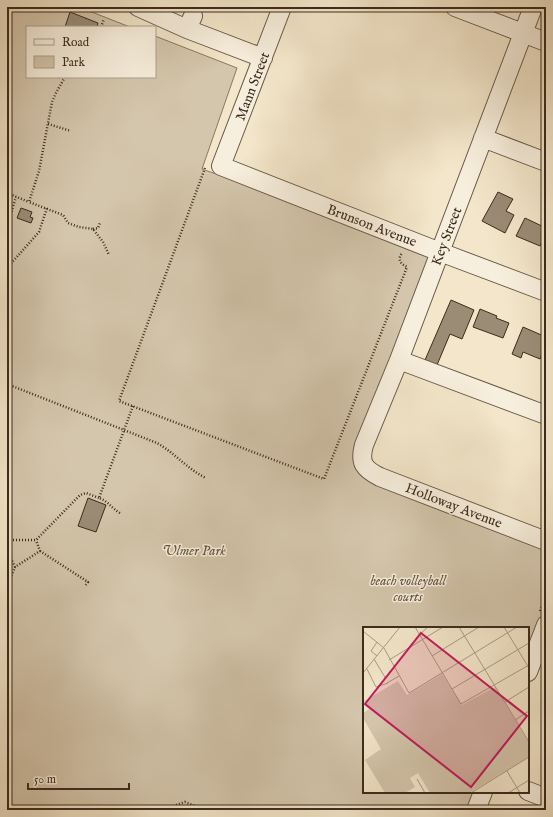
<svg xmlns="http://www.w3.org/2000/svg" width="553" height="817" font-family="'IM FELL English',serif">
  <rect width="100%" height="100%" fill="#f3e6ca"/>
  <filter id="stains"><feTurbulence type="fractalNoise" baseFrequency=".005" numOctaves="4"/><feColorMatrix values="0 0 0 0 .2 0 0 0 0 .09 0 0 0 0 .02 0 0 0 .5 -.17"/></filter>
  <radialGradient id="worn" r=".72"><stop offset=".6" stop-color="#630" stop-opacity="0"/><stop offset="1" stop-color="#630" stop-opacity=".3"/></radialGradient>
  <path fill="#d4c6ac" stroke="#887864" d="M7,7h72l51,20h-103v50h128v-41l82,32 -35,101 227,81 6,5 -75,209 186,79v76l-18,46v-37h-164v164h116l-7,18h-466z"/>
  <path fill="#9b8c76" stroke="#3c2b1c" d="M70,12l28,11 -1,4h-32z
    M498,192l15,7 -7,12 8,4 -9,18 -23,-12z
    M21,208l11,4 -2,5 3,1 -2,5 -14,-5z
    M525,218l21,10v5l-6,13 -24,-10z
    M451,300l23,10 -12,29 -12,-5 -13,31 -12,-5z
    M480,309l17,7 -1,2 13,5 -6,15 -30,-11z
    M523,327l23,10v7l-6,15 -17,-7 -2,6 -9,-4z
    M88,498l18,7 -10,27 -18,-6z"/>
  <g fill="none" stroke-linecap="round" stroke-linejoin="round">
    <g stroke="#6a5a48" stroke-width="20">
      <path id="minor" d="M138,7l49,22
        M282,7l-61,159 219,86 106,40
        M455,7l91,35
        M533,7l-134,353 -35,85c-5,18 0,24 16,32l166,64
        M193,16l-6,13 76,29
        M483,138l63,24
        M399,360l147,55
        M528,672l18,-47
        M528,791l18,7
        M476,810l7,-18"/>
    </g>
    <path stroke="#3c2b1c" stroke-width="2.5" stroke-dasharray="1 2" stroke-linecap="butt" d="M101,27l3,-8
      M65,77l-9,16 -4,9 -13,69 -10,31 34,13 5,8 11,4 14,2 10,13 6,13
      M48,124l23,7
      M205,168l-86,233 205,78 83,-212c-6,-3 -10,-7 -5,-14
      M7,193l22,9
      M7,226l9,-29
      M93,229l5,-1 2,-5
      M7,268l32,-36 8,-24
      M7,384l150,59c18,10 30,26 49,35
      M120,513c-9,-5 -12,-12 -21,-15l34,-92
      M7,540h29l44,-45 6,-2 13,5
      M7,550l8,17 25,-16 -4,-11
      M40,551l48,31 -3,4
      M7,587l8,-20
      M540,611l6,-14
      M162,810l23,-8 10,4 1,4"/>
    <use href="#minor" stroke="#f7efdd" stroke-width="18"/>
  </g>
  <g text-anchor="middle" stroke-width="3" stroke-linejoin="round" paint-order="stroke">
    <g font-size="14" fill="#3c2b1c" stroke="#f7efdd">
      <text transform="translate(252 86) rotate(-69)" y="5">Mann Street</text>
      <text transform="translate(372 225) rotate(21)" y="5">Brunson Avenue</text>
      <text transform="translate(446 236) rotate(-69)" y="5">Key Street</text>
      <text transform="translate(454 505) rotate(21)" y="5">Holloway Avenue</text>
    </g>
    <g font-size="14" font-style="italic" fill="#625240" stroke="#f7efdd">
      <text x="194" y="555">Ulmer Park</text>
      <text x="408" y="585">beach volleyball<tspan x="408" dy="16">courts</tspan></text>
    </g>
  </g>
  <g transform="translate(363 627)">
    <rect width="166" height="166" fill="#f3e6ca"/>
    <path d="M79,47l20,31 33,-18 34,56v14l-60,36h-39l-12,-20 -8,5 5,9 -10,6h-20l-20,-33 16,-11 -18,-31v-5l6,-4 -5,-8 34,-20 9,14z" fill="#d4c6ac"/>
    <path fill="none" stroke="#aa9b84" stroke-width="1" d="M52,0l46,77 68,-39M96,0l70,115M141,0l25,41M0,4l21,17 25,45 108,-66M56,8l9,-8M14,29l-6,-5 6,-9M69,29l47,-29M11,32l12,20M26,33l54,-33M4,42l9,18 12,-4M0,46l37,-46M24,56l12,-7M89,62l77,-46M142,75l24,-15M152,93l14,-9M144,144l13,22M54,152l8,14M108,166l58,-36M145,166l21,-13"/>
    <path fill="#c2185b" fill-opacity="0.15" stroke="#c2185b" stroke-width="2" d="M58,6l106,83 -56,71 -106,-83z"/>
    <rect width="166" height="166" fill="none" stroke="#3c2b1c" stroke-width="2"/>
  </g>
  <rect width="553" height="817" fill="none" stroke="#f3e6ca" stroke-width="24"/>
  <rect x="8" y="8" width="537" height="801" fill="none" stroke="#3c2b1c" stroke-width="2"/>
  <rect x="12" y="12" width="529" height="793" fill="none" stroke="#3c2b1c"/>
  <rect x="26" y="26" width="130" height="52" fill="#f7efdd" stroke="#aca190"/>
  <rect x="34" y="39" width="20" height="6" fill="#f7efdd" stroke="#aca190"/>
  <text x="62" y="46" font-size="12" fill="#3c2b1c">Road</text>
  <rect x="34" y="56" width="20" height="12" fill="#d4c6ac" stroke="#aca190"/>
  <text x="62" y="66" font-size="12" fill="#3c2b1c">Park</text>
  <path d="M28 783v6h101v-6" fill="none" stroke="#3c2b1c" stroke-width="2"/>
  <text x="34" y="783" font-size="12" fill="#3c2b1c" stroke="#f7efdd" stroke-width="3" paint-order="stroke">50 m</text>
  <rect width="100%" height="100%" filter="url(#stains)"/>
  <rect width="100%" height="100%" fill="url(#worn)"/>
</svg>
